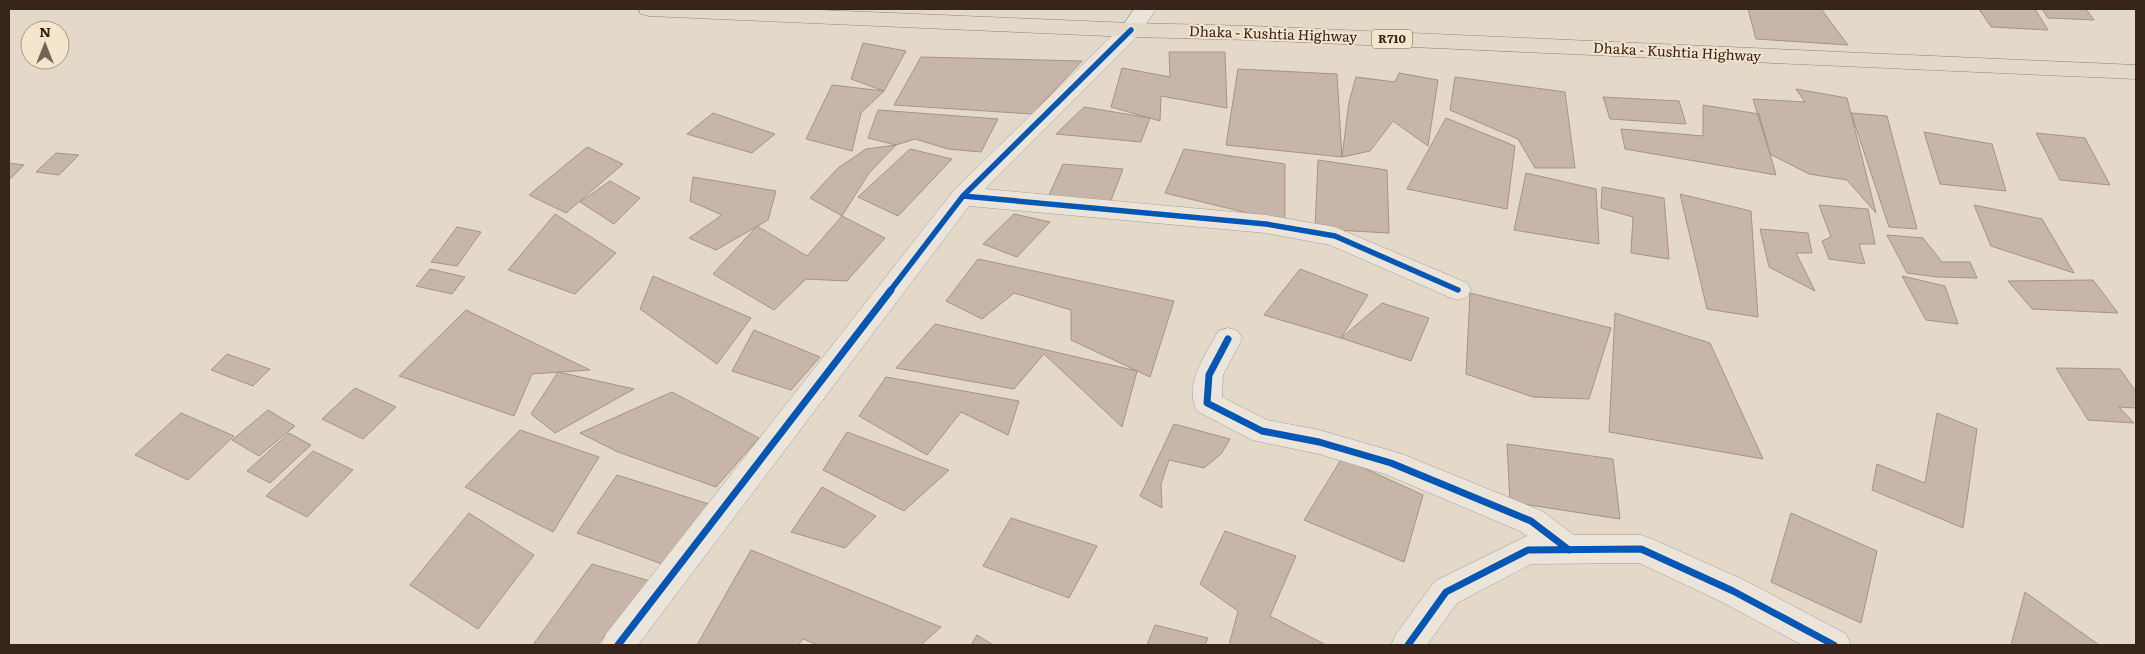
<svg xmlns="http://www.w3.org/2000/svg" width="2145" height="654" font-family="Literata,serif">
  <rect width="100%" height="100%" fill="#e4d8c8"/>
  <path fill="#c7b5a9" stroke="#a39388" d="M1748,9h73l27,36 -92,-6z
    M1979,9h56l13,21 -57,-3z
    M2042,9h44l8,11 -46,-2z
    M863,43l43,8 -22,40 -33,-12z
    M1169,52h56l2,56 -66,-12 -1,25 -49,-14 11,-39 48,9z
    M921,57l161,4 -50,53 -138,-9z
    M1238,69l99,5 5,83 -116,-12z
    M1399,73l39,7 -10,66 -35,-25 -23,30 -28,6 7,-55 7,-25 39,5z
    M1455,77l110,15 10,76h-40l-17,-29 -68,-29z
    M832,85l52,6 -23,22 -9,38 -46,-12z
    M1796,89l51,9 29,115 -29,-33 -38,-6 -39,-20 -17,-55 52,3z
    M1603,97l76,4 7,23 -76,-5z
    M1703,105l56,9 17,61 -151,-26 -4,-20 82,7z
    M1084,107l66,11 -9,24 -85,-8z
    M878,110l120,9 -17,33 -33,-3 -33,-10 -19,6 -28,-7z
    M713,113l62,21 -23,19 -65,-19z
    M1851,113l36,3 30,113 -28,-2z
    M1446,118l69,28 -8,63 -100,-20z
    M1924,132l68,12 14,47 -66,-7z
    M2036,133l49,5 25,47 -50,-5z
    M896,145l-27,28 -27,43 -32,-18 28,-30 28,-19z
    M587,147l36,17 -57,49 -37,-18z
    M910,149l42,10 -54,57 -40,-19z
    M1184,149l101,15v58l-120,-29z
    M56,153l23,2 -20,20 -23,-3z
    M1318,160l69,10 2,63 -74,-4z
    M9,163l15,2 -15,15z
    M1063,164l60,5 -13,34 -61,-8z
    M1526,173l70,16 3,55 -85,-14z
    M693,177l83,14 -8,29 -52,30 -27,-12 33,-23 -32,-14z
    M610,181l30,17 -26,26 -34,-22z
    M1602,187l62,11 5,61 -38,-6 2,-36 -32,-9z
    M1680,194l71,17 7,106 -51,-8z
    M1819,205l49,4 7,35h-16l6,20 -36,-5 -7,-18 9,-4z
    M1974,205l68,14 32,54 -83,-27z
    M555,214l61,39 -41,41 -67,-24z
    M1014,214l36,8 -33,35 -34,-13z
    M842,216l43,22 -38,43 -41,-2 -32,31 -61,-36 44,-48 50,30z
    M457,227l24,5 -24,34 -26,-4z
    M1760,229l48,4 4,20h-16l19,38 -46,-24z
    M1887,235l36,3 19,24h28l7,16 -40,-1 -30,-4z
    M978,259l196,42 -24,76 -79,-37v-30l-57,-17 -32,26 -36,-18z
    M430,269l35,8 -13,17 -36,-8z
    M1300,269l68,26 -27,43 -77,-23z
    M653,276l98,42 -34,46 -77,-55z
    M1902,276l43,10 13,38 -32,-4z
    M2093,280l25,33 -86,-4 -24,-28z
    M1470,293l141,35 -22,71 -56,-2 -67,-23z
    M1382,303l47,15 -18,43 -70,-23z
    M466,310l124,60 -58,4 -18,42 -115,-40z
    M1615,313l95,30 53,116 -154,-27z
    M935,324l202,47 -15,56 -78,-73 -30,35 -118,-21z
    M754,330l66,27 -29,33 -59,-19z
    M227,354l43,15 -17,17 -42,-16z
    M2056,368l64,1 16,23v16l-17,-1 15,16 -46,-3z
    M558,372l76,17 -79,44 -24,-19z
    M886,377l133,24 -11,34 -47,-23 -34,43 -68,-39z
    M355,388l41,19 -33,32 -41,-20z
    M672,392l87,46 -43,49 -98,-35 -38,-19z
    M268,410l27,16 -36,30 -27,-16z
    M181,413l53,23 -46,44 -53,-25z
    M1937,413l40,16 -14,99 -91,-38 5,-26 48,19z
    M1174,424l56,15 -9,15 -17,14 -35,-8 -8,24 1,24 -22,-12z
    M520,430l79,27 -46,75 -88,-45z
    M847,432l102,38 -45,41 -81,-41z
    M289,433l22,12 -41,38 -23,-12z
    M1507,444l106,15 7,60 -110,-17z
    M313,451l40,19 -46,47 -41,-21z
    M1342,458l81,37 -19,67 -100,-42z
    M617,475l92,29 -47,60 -85,-31z
    M822,487l54,29 -31,32 -54,-16z
    M469,513l65,42 -56,74 -68,-44z
    M1791,513l86,38 -16,72 -90,-41z
    M1011,518l86,28 -28,52 -86,-32z
    M1225,531l71,25 -26,60 56,29h-97l9,-34 -38,-27z
    M751,550l190,77 -20,18h-103l-15,-6 -5,6h-101z
    M592,564l58,17 -53,64h-64z
    M2025,592l74,53h-88z
    M1155,625l53,13 -3,7h-58z
    M977,635l16,10h-22z"/>
  <g fill="none" stroke-linecap="round" stroke-linejoin="round">
    <g stroke="#a89d92" stroke-width="1">
      <path id="street" d="M1131,23l8,2 3,5 -3,5 -154,154 281,26 69,12 132,56 4,7 -4,7 -9,3 -9,-3 -119,-52 -64,-12 -297,-27 -331,439h-37l5,-11 348,-444 169,-165z
        M1228,328l10,3 4,8 -19,36 -1,22 45,23 52,10 83,24 140,57 32,24h67l11,4 92,41 102,54 5,11h-49l-80,-43 -83,-39 -108,1 -74,39 -30,42h-36l5,-11 39,-53 92,-45 -7,-5 -135,-57 -66,-20 -67,-14 -55,-29c-14,-27 9,-56 21,-80z"/>
    </g>
    <g stroke="#988d82" stroke-width="1">
      <path id="secondary" d="M1134,9h22l-17,26 -8,2 -8,-2 -3,-5z"/>
    </g>
    <g stroke="#8e8379" stroke-width="1">
      <path id="primary" d="M638,9h158l335,14 121,3 884,39v14l-884,-39 -121,-3 -482,-21 -8,-2z"/>
    </g>
    <use href="#street" fill="#ebe4da" fill-rule="evenodd"/>
    <use href="#secondary" fill="#ebe4da" fill-rule="evenodd"/>
    <use href="#primary" fill="#e3d9cb" fill-rule="evenodd"/>
    <g stroke="#f6e5cd" stroke-width="8">
      <path id="cycleway-far1" d="M963,196l303,28 69,12 123,54
        M890,291l73,-95 168,-166"/>
    </g>
    <g stroke="#f6e5cd" stroke-width="10">
      <path id="cycleway" d="M1228,339l-19,36 -2,28 55,28 57,11 72,21 140,58 38,29
        M618,645l273,-355
        M1408,645l38,-53 82,-42 113,-1 92,42 101,54"/>
    </g>
    <use href="#cycleway-far1" stroke="#0057b8" stroke-width="5.5"/>
    <use href="#cycleway" stroke="#0057b8" stroke-width="7"/>
  </g>
  <g text-anchor="middle" stroke-width="4" stroke-linejoin="round" paint-order="stroke">
    <rect fill="#f6e5cd" stroke="#705e50" stroke-width="1" x="1372" y="29.5" width="40" height="19" rx="4"/>
    <g font-size="12" font-weight="bold" fill="#36241b">
      <text x="1392" y="43">R710</text>
    </g>
    <g font-size="14" fill="#36241b" stroke="#f6e5cd">
      <text transform="translate(1273 34) rotate(2)" y="5">Dhaka - Kushtia Highway</text>
      <text transform="translate(1677 52) rotate(3)" y="5">Dhaka - Kushtia Highway</text>
    </g>
  </g>
  <rect width="2145" height="654" fill="none" stroke="#36241b" stroke-width="20"/>
  <g transform="translate(45 45)"><circle r="24" fill="#f6e5cd" stroke="#a99886"/>
  <path d="M0-4L9 19L0 12L-9 19Z" fill="#736358"/>
  <text y="-8" font-size="14" font-weight="bold" text-anchor="middle" fill="#36241b">N</text>
  </g>
</svg>
